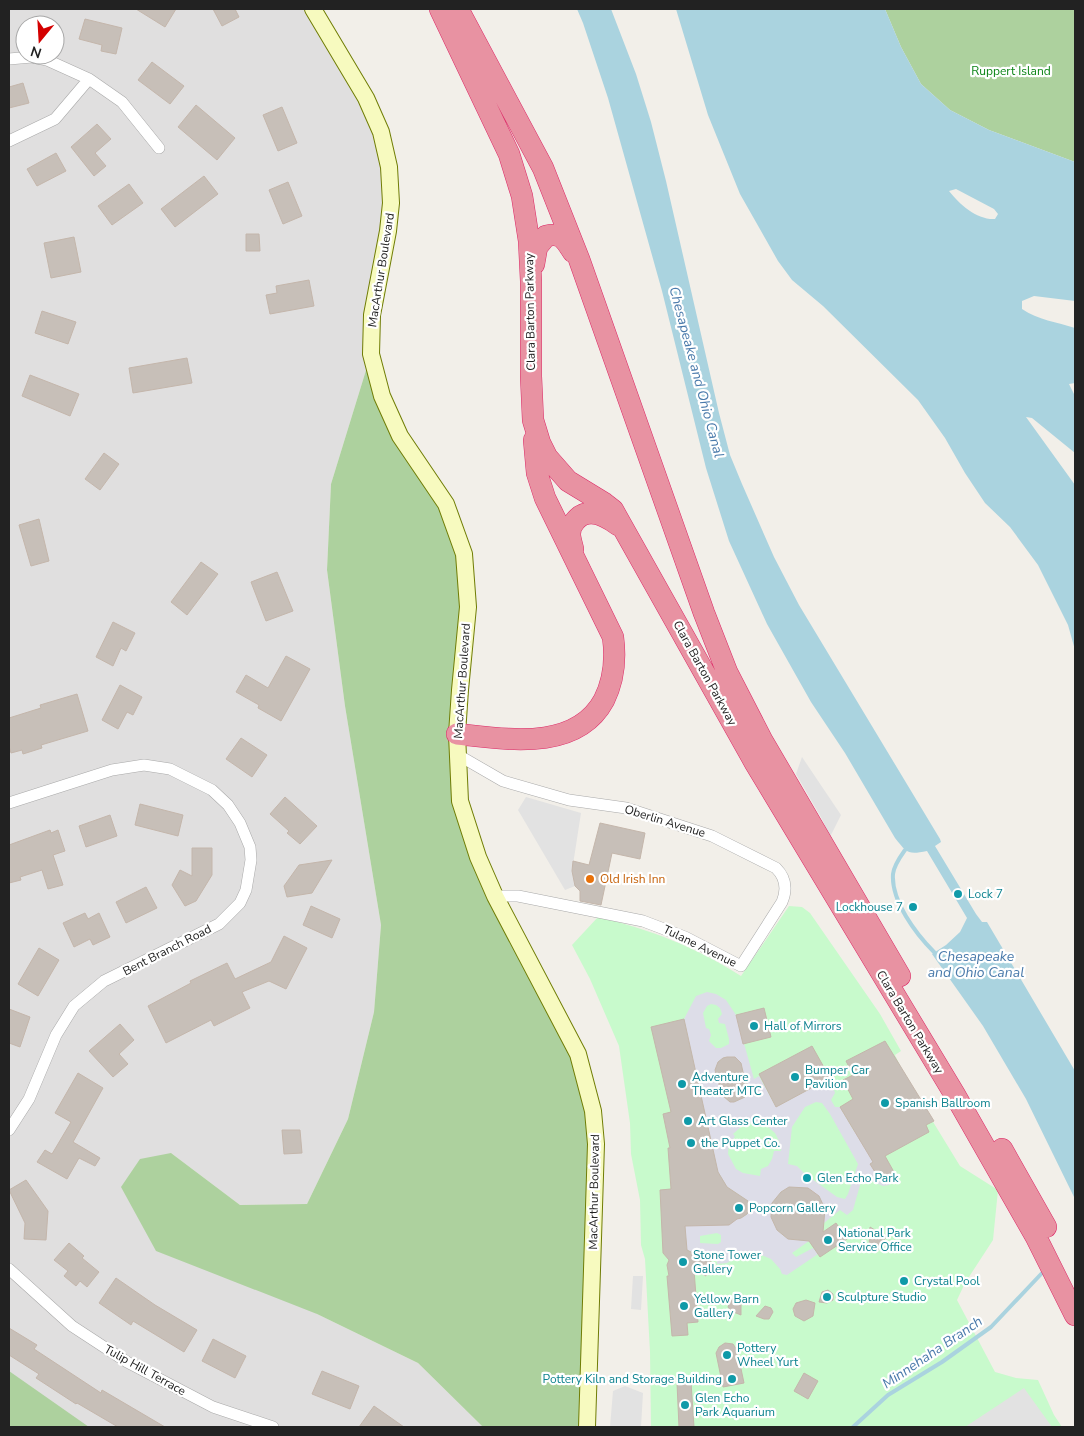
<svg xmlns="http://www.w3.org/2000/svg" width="1084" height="1436" font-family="'Nunito Sans',sans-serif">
  <rect width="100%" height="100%" fill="#f2efe9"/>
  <path fill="#e0dfdf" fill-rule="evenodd" d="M9,9h304l53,89 23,69 -18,187 -40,130 -4,86 18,136 36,219 -7,87 -26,107 -41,85 -67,1 -69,-52 146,161 101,49 65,64h-474zM25,25h30v30h-30z"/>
  <path fill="#add19e" d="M885,9h190v153l-86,-32 -39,-20 -29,-26 -20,-37z
    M371,354l11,42 82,158 -4,247 18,56 100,197 15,57 -6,316h-104l-65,-64 -101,-49 -161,-63 -35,-64 19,-28 31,-6 69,52 67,-1 41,-85 26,-107 7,-87 -36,-219 -18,-136 4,-86z
    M9,1371l80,56h-80z"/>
  <path fill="#c8facc" d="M789,906l13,1 8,6 70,101 21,37 -6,4 10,21 55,90 38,24 -5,50 -28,43 -8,17 38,72 21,6 22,2 16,35 8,12h-411l-1,-75 -5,-93 -4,-14 -1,-45 -9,-46 -1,-31 -11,-77 -29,-67 -18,-34 26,-28c51,12 98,30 143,59z"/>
  <path fill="#e2e2e2" d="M802,757l39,58 -11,22 -8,-18 -26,-45z
    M526,797l55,16 -9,58 3,15 -10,4 -47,-80z
    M633,1276h10l-2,34 -10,-1z
    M625,1386l18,7 -2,34h-31l3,-36z
    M1024,1388l28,39h-87z"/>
  <path fill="#dddde8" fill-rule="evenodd" d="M707,992l9,2 10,6 10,15 18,64 5,-3 17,31 54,-29 5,15 -4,7 4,7h5l14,24h2l17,31 -2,2 9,16 14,-8 -1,7 -4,6 -6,1 -16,-7 -5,-1 -9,32 -6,5 -7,-5 -16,13 -16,-35 -19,-1 -8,5 -9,11 -1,14 6,13 11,9 21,2 -17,12 4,4 17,-9 5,6 -31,21 -5,-1 -2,-5 -9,-10 -14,-6 -12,-1 -18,11 -10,1v-6l-4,-2 -3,6 -13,-8 -10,-4 -2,-24 56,-8 6,-4 3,-5 -2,-8 -21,-14 -9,-15 -34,-153 12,-23zM711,1004l5,1 4,3 2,6 -4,5 1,4 6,1 4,15v5l-8,4h-5l-7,-7 2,-6 -2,-6 -3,-1 -3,-15 4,-7zM727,1057h5l9,6 6,26 -2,8 -11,5h-4l-8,-7 -7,-25 3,-8 5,-4zM816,1102l6,1 8,11 28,50 -10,30 -3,5 -8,-2 -32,-23 -8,-8 -9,-2 4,-37 13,-20zM750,1123l10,1 8,3 7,6 4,8 2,10h-7l-2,8 -4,7 -7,3 -1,7 -17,-3 -7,-4 -8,-15 1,-11h2l4,-7 -2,-2 9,-8zM717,1233l4,2v7l-3,2 -18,-1v-7z"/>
  <path fill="#aad3df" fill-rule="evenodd" d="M577,9h34l25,65 15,48 15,59 53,232 11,42 12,29 32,73 25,48 141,234 1,3 -6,4 41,68 6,8h5l88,149v128l-49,-100 -43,-73 -51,-72 14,-9 14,-13 7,-14 -40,-67c-19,4 -20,2 -32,-13l-50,-85 -34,-51 -44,-78 -38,-83 -23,-73 -44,-177 -54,-193 -25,-75z
    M676,9h209l16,38 20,37 29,26 39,20 86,32v139l-41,-5 -12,5v8c16,11 35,13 53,19v55l-6,1 6,12v57l-43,-35 -6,-1 49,68v165l-7,-25 -30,-60 -28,-38 -25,-24 -20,-30 -20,-35 -27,-38 -95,-94 -31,-26 -14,-19 -38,-67 -32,-79zM956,189l38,20 4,5 -3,5c-18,1 -35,-14 -46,-28z"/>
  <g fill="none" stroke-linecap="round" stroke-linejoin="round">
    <path stroke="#aad3df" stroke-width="4" d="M905,850c-5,7 -11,15 -12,24 -2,27 23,60 41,78
      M853,1427l35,-32 54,-33 49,-35 52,-55"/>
  </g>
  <path fill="#c7bfb8" stroke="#c4b6ab" d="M136,9h40l-11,18z
    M213,9h22l4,8 -17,9z
    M85,19l37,9 -6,26 -15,-3 1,-6 -23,-6z
    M152,62l32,24 -14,18 -32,-24z
    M23,83l6,20 -20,5v-21z
    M196,105l39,33 -18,22 -39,-33z
    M282,107l15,36 -19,8 -15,-36z
    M97,124l14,15 -16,14 11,13 -12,10 -23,-29z
    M56,153l10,18 -29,15 -10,-17z
    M204,176l14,18 -43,33 -14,-18z
    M288,182l14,34 -19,8 -14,-34z
    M129,184l14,19 -31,22 -14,-19z
    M246,234h13l1,17h-14z
    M74,237l7,35 -30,6 -7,-35z
    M309,280l5,26 -44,8 -4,-19 11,-2 -1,-7z
    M42,311l34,11 -8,22 -33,-11z
    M187,358l5,25 -59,10 -4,-25z
    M30,375l49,19 -9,22 -48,-20z
    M104,453l15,11 -19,26 -15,-11z
    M39,519l10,42 -18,5 -12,-41z
    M201,562l17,12 -31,41 -16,-13z
    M277,572l16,39 -27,10 -15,-39z
    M113,622l22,11 -9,18 -5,-3 -8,18 -17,-9z
    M286,656l24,13 -29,52 -23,-13 1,-3 -23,-13 10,-17 22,13z
    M120,685l22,12 -9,18 -6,-3 -9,17 -16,-9z
    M77,694l11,37 -47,14 1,3 -19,6 -1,-4 -11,3 -2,-7v-28l32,-10 -1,-3z
    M241,738l26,17 -15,22 -26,-18z
    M285,797l32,29 -17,18 -13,-11 2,-2 -19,-17z
    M140,804l43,11 -5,21 -43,-11z
    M110,815l7,21 -31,11 -7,-21z
    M600,823l45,10 -5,26 -28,-6 -11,52 -21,-4v-10l-5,-5 -3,-15 1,-10 16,4z
    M50,830l1,3 7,-3 7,21 -12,4 10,30 -15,4 -6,-19 -22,7 1,3 -12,3v-38z
    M192,848h20v27l-16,26 -11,5 -13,-21 8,-15 12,6z
    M332,860l-20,33 -25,4 -3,-11 15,-21z
    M146,887l11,21 -31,15 -10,-21z
    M311,906l29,13 -8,19 -29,-13z
    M85,913l3,6 11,-6 11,24 -17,8 -3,-6 -16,8 -11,-24z
    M284,936l23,12 -21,41 -17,-8 -27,11 8,16 -36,18 -3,-6 -45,23 -18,-37 43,-23 -1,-2 37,-18 8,16 36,-17z
    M39,948l20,12 -21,36 -20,-12z
    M764,1008l7,29 -28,7 -7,-29z
    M9,1009l21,8 -10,30 -11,-4z
    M684,1019l34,153 9,15 21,14 2,8 -3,5 -6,4 -4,1 -8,6 -44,1 2,24 26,13 -7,13 -12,-6 4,52 -11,1 1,12 -16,1 -5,-60h2l-2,-11 2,-5 -6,-7 -3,-63 11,-1 -3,-41h2l-7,-34 8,-2 -20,-85z
    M120,1024l14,16 -15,14 9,10 -15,13 -24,-26z
    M885,1041l49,80 -8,4 3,7 -44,24 9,16 -14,8 -10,-16 3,-2 -33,-55 13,-8 -10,-19 10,-5 -7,-14z
    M812,1046l18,32 -54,29 -17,-33z
    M727,1057h8l6,6 4,18 2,-1v13l-2,4 -11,5h-4l-8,-7 -7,-25 3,-8 5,-4z
    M78,1073l25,15 -30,54 27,16 -5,8 -16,-8 -12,21 -30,-17 8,-12 7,4 19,-32 -16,-9z
    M282,1130h18l2,23 -18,1z
    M26,1180l22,31 -2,29 -22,-1 1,-16 -16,-33z
    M789,1187l19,1 11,8 6,13 -2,23 13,-9 11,16 -27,18 -11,-16 -21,-2 -11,-9 -6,-13 1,-14 9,-11z
    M870,1227l16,10 -9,15 -8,-5z
    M69,1243l15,13 -2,2 17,14 -12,15 -7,-6 -4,5 -12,-10 4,-5 -14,-11z
    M116,1278l39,27 42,25 -13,22 -51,-31 -2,4 -32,-22z
    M828,1290l5,4v6l-6,3 -8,-1 3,-10z
    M736,1298l5,4v13l-10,-4 -3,-4 2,-6z
    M806,1300l9,3 -2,13 -9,5 -9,-5 -2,-7 3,-6z
    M765,1306l6,2 2,4 -4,7h-5l-8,-3z
    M9,1328l28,17 -3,4 67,44 1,-3 63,37h-47l-41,-24 -1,1 -40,-26 3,-4 -30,-19z
    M213,1339l33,17 -11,22 -33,-17z
    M725,1343l8,1 4,6v15l3,-1 4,19 -21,4 -7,-34 3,-6z
    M322,1371l37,15 -9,23 -38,-15z
    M804,1373l14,8 -10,18 -14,-8z
    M691,1382l3,45h-15l-2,-44z
    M374,1406l30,21h-45z"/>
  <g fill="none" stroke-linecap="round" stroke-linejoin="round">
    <g stroke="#a9a9a9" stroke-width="12">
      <path id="street" d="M9,59l23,-2 15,3 42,19 33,23 37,46
        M9,141l46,-22 34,-40
        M458,755l45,26 66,19 57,8 86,28 64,32c10,10 11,22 6,34l-41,64 -56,-29 -42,-16 -125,-25h-23
        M9,803l103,-33 32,-5 26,4 42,21 16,15 12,18 10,24 1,13 -5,30 -6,13 -21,21 -115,57 -30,25 -18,29 -27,64 -20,31
        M9,1269l63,57 55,36 86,45 60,20"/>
    </g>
    <g stroke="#707d05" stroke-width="18">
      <path id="secondary" d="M313,9l53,89 15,34 8,35 2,36 -3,28 -16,84 -1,39 11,42 18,40 46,68 18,50 4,53 -8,83 -3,44 3,67 18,56 17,39 83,158 15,57 3,33 -9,283"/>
    </g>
    <g stroke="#dc2a67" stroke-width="22">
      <path id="highway" d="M440,9l69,145 13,42 7,45 2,40v95l2,44 7,23 7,14 21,24 36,22 9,7 142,253 200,332 81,142 39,78
        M458,9l85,159 36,91 125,354 23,59 35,68 138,236
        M534,264l3,-17 9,-11c16,-4 19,4 27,16
        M573,549c-1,-5 -3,-10 -3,-15 0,-6 2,-10 6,-14 12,-14 30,-4 42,5
        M457,734c49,5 119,18 147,-34 10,-20 12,-41 9,-63l-68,-139 -8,-25 -3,-33
        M1002,1149l44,78"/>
    </g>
    <use href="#street" stroke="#fff" stroke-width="11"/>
    <use href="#secondary" stroke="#f7fabf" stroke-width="16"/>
    <use href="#highway" stroke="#e892a2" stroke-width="21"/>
  </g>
  <circle fill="#e8710a" stroke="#fff" stroke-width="2" cx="590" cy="879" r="5"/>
  <g fill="#0f9aa8" stroke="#fff" stroke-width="2">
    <circle cx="958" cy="894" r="5"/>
    <circle cx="913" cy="907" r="5"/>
    <circle cx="754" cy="1026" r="5"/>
    <circle cx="795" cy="1077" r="5"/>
    <circle cx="682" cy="1084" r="5"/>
    <circle cx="885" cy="1103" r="5"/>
    <circle cx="688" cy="1121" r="5"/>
    <circle cx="691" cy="1143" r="5"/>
    <circle cx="807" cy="1178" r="5"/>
    <circle cx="739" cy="1208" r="5"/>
    <circle cx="828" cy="1240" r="5"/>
    <circle cx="683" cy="1262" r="5"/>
    <circle cx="904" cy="1281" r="5"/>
    <circle cx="827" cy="1297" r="5"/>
    <circle cx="684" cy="1306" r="5"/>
    <circle cx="727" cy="1355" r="5"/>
    <circle cx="732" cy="1379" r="5"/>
    <circle cx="685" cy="1405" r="5"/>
  </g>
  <g text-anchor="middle" stroke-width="4.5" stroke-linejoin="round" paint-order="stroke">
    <g font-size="12" fill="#0c8416" stroke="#fff">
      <text x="1011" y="75">Ruppert Island</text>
    </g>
    <g font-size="12" fill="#222" stroke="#fff">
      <text transform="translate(381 270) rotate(-81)" y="4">MacArthur Boulevard</text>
      <text transform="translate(530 312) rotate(-91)" y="4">Clara Barton Parkway</text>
      <text transform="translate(705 673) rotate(61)" y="4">Clara Barton Parkway</text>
      <text transform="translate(462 681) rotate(-86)" y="4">MacArthur Boulevard</text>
      <text transform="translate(665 821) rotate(17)" y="4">Oberlin Avenue</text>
      <text transform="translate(700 946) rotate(26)" y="4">Tulane Avenue</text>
      <text transform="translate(167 950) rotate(-27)" y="4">Bent Branch Road</text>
      <text transform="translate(910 1022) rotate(59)" y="4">Clara Barton Parkway</text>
      <text transform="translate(594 1192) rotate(-89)" y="4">MacArthur Boulevard</text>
      <text transform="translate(145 1370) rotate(29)" y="4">Tulip Hill Terrace</text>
    </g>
    <g font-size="12" fill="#c56008" stroke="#fff" text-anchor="start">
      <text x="600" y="883">Old Irish Inn</text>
    </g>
    <g font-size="12" fill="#0d838f" stroke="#fff" text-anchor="start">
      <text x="968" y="898">Lock 7</text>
      <text x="903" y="911" text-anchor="end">Lockhouse 7</text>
      <text x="764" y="1030">Hall of Mirrors</text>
      <text x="805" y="1074">Bumper Car<tspan x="805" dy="14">Pavilion</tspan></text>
      <text x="692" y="1081">Adventure<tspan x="692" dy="14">Theater MTC</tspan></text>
      <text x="895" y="1107">Spanish Ballroom</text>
      <text x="698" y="1125">Art Glass Center</text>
      <text x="701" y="1147">the Puppet Co.</text>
      <text x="817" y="1182">Glen Echo Park</text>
      <text x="749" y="1212">Popcorn Gallery</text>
      <text x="838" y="1237">National Park<tspan x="838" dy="14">Service Office</tspan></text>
      <text x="693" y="1259">Stone Tower<tspan x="693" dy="14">Gallery</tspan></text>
      <text x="914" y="1285">Crystal Pool</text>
      <text x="837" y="1301">Sculpture Studio</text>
      <text x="694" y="1303">Yellow Barn<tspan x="694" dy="14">Gallery</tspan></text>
      <text x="737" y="1352">Pottery<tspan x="737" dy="14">Wheel Yurt</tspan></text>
      <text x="722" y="1383" text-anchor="end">Pottery Kiln and Storage Building</text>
      <text x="695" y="1402">Glen Echo<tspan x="695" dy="14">Park Aquarium</tspan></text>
    </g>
    <g font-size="14" font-style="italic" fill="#4a7aab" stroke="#fff">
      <text transform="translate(697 372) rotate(75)" y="5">Chesapeake and Ohio Canal</text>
      <text x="976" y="961">Chesapeake<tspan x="976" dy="16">and Ohio Canal</tspan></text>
      <text transform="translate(932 1352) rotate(-34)" y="5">Minnehaha Branch</text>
    </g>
  </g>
  <rect width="1084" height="1436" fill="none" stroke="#222222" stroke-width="20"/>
  <g transform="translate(40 40) rotate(198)"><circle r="24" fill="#ffffff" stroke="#a7a7a7"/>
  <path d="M0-4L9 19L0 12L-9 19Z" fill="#d40000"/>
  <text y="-8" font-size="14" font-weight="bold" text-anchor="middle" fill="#222222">N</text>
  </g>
</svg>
